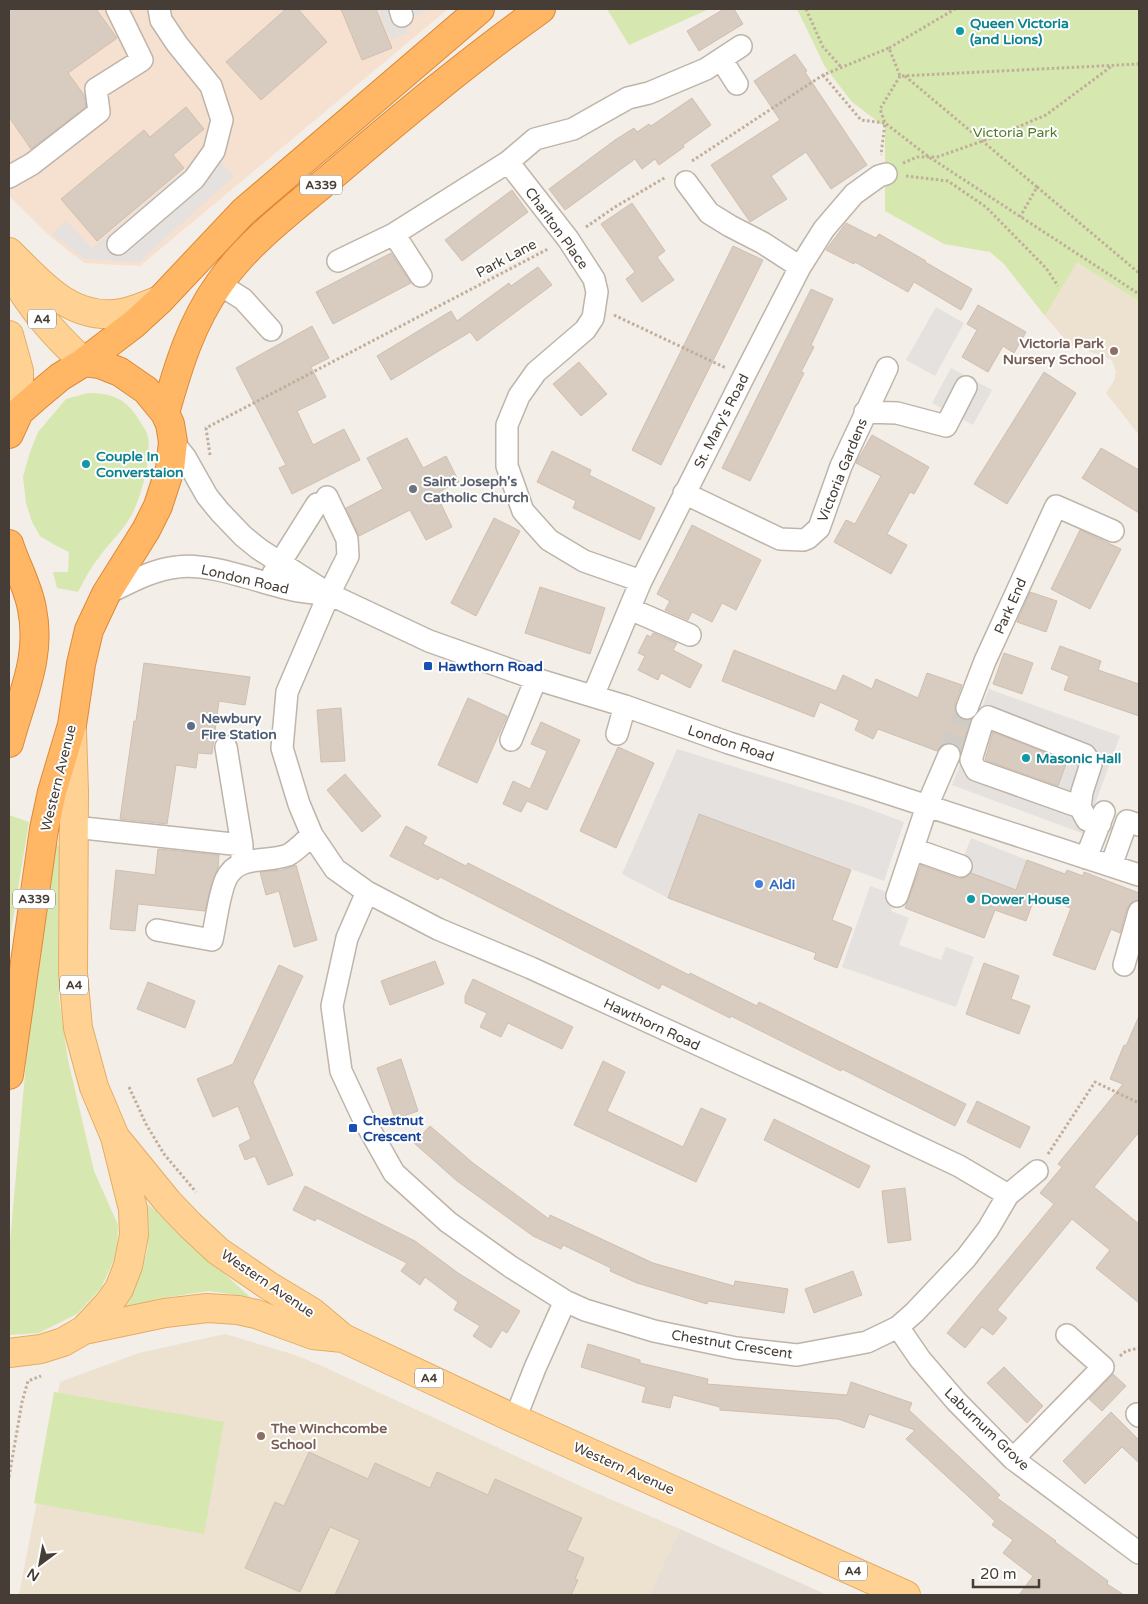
<svg xmlns="http://www.w3.org/2000/svg" width="1148" height="1604" font-family="'Varela Round',sans-serif">
  <rect width="100%" height="100%" fill="#f3eee7"/>
  <path fill="#e7dfd5" d="M680,1529l147,66h-178z"/>
  <path fill="#f6e1d1" d="M9,9h439l-308,257 -56,-3 -33,-26 -42,-41z"/>
  <path fill="#ede1d0" d="M1077,261l62,40v134l-33,-42 8,-12 2,-9 -4,-12 -44,-17 -23,-27z
    M225,1334l67,20 30,12 267,124 91,39 -31,66h-630l41,-213 79,-29z"/>
  <path fill="#d6e8af" d="M607,9h102l-80,36z
    M797,9h342v292l-62,-39 -32,54 -41,-52 -14,-12 -46,-8 -59,-33v-84l-33,-25 -27,-35z
    M88,393c24,0 39,6 51,27 2,4 6,8 8,13 6,19 -5,63 -15,81 -8,16 -22,28 -32,42 -9,11 -16,24 -22,36l-21,-4 -4,-16h15l1,-20 -16,-8 -13,-8 -8,-14 -6,-19 -3,-26 7,-25 8,-20 28,-33z
    M9,815l20,7 -20,121z
    M56,844l3,2 1,6 -2,70 1,76 9,62 26,111 24,54 -1,28 -16,35 -24,26 -38,19 -30,2v-82l23,-257 20,-148z
    M148,1204l102,93 -41,-6 -47,7 -41,10c9,-17 19,-35 25,-53 4,-17 2,-34 2,-51z
    M54,1392l170,30 -20,112 -170,-31z"/>
  <path fill="#e4e1df" fill-rule="evenodd" d="M378,9h53l-28,12 5,12 -17,7z
    M210,149l24,27 -95,86 -54,-3 -33,-25 14,-13 26,27z
    M936,307l28,16 -29,53 -29,-16z
    M951,368l41,22 -19,35 -41,-22z
    M989,689l131,47 -36,98 -132,-49zM996,727l73,28 -13,35 -74,-29z
    M677,749l184,57 43,16 -20,59 -185,-67 -31,84 -46,-24z
    M971,838l56,22 -11,30 -57,-21z
    M870,886l27,10 -6,15 18,7 -10,27 42,15 5,-13 28,10 -18,50 -114,-40z"/>
  <path fill="#d8cbbf" stroke="#d0bfaf" d="M9,9h87l21,29 -49,35 16,22 2,12 -55,42 -22,-32z
    M286,9h12l29,33 -66,58 -35,-38z
    M341,9h35l16,39 -30,12z
    M724,9h10l9,15 -44,27 -12,-20z
    M795,54l12,17 -2,1 62,93 -36,24 -25,-37 -35,24 16,23 -37,23 -39,-57 69,-45 -26,-39z
    M692,98l19,27 -28,20 1,2 -25,18 -4,-6 -13,10 -7,-10 -70,51 -16,-21 66,-49 19,-12 3,4 12,-8 2,2z
    M186,107l18,22 -31,26 11,13 -87,73 -36,-42 83,-69 6,7z
    M512,190l16,22 -66,49 -17,-21z
    M632,203l33,48 -8,6 17,23 -32,22 -16,-23 9,-7 -34,-48z
    M846,223l30,15 3,-4 47,27 -1,1 47,27 -11,21 -47,-28 -6,10 -53,-30 -1,2 -28,-14z
    M733,246l30,14 -102,205 -29,-15z
    M391,253l20,30 -78,41 -17,-32z
    M538,267l14,18 -75,56 -7,-9 -79,48 -14,-24 74,-45 6,10 52,-38 2,3z
    M811,289l22,10 -22,46 3,2 -13,25 3,1 -54,108 -28,-13z
    M978,305l48,27 -12,21 -11,-7 -15,26 -26,-15 15,-27 -10,-6z
    M312,326l17,32 -18,9 15,30 -29,14 16,34 31,-16 16,31 -68,34 -13,-26 7,-3 -50,-97z
    M579,362l28,32 -26,22 -28,-32z
    M1044,372l32,21 -69,111 -33,-20z
    M872,435l57,32 -15,27 -4,-2 -23,42 20,11 -16,29 -57,-32 12,-22 9,4 26,-48 -25,-13z
    M407,438l16,30 23,-12 13,26 -17,8 4,6 -4,2 2,4 -3,2 11,23 -26,13 -16,-30 -51,26 -13,-28 37,-19 -16,-31z
    M1101,448l38,22v43l-57,-35z
    M552,451l39,19 -2,5 66,33 -15,32 -67,-32 3,-7 -39,-19z
    M494,518l26,13 -44,85 -25,-13z
    M692,525l69,35 -25,50 -14,-7 -10,19 -20,-10 -4,8 -23,-10 5,-9 -13,-7z
    M1080,530l41,19 -31,60 -39,-20z
    M540,587l65,21 -15,46 -65,-21z
    M1030,592l27,9 -11,31 -29,-10z
    M653,633l24,10 -4,7 29,15 -12,23 -29,-15 -3,7 -20,-10 7,-14 -7,-3 9,-18 4,2z
    M1060,646l41,15 -3,9 41,14v32l-75,-26 5,-14 -18,-7z
    M734,650l102,41 7,-16 29,14 4,-10 42,19 9,-25 35,12 -7,19v6l2,7 13,5 -9,29 -2,-4 -6,-4h-6l-5,2 -5,6 -59,-22 -5,10 -18,-9 4,-10 -39,-18 -6,15 -92,-36z
    M1004,653l29,10 -11,31 -29,-10z
    M144,663l106,14 -5,28 -26,-4 -7,53 -14,-1 -2,15 -20,-3 -9,59 -47,-5 14,-98h2z
    M468,698l39,18 -30,67 -39,-18z
    M341,708l4,53 -24,1 -4,-52z
    M541,722l39,18 -33,70 -20,-9 -6,11 -18,-8 10,-23 17,8 17,-38 -16,-7z
    M993,732l74,29 -9,25 -73,-26z
    M618,747l36,16 -38,85 -36,-17z
    M345,774l36,42 -19,16 -35,-42z
    M699,814l152,56 -19,50 20,8 -15,40 -23,-9 2,-6 -148,-55z
    M406,826l21,11 -4,7 43,22 2,-3 221,112 1,-2 67,33 2,-4 207,102 -11,22 -113,-57 -1,2 -110,-55 -1,2 -68,-34 -3,5 -219,-112 -2,3 -48,-24z
    M158,849l61,6 -1,13 -6,14 -7,29 -67,-7 -3,27 -25,-2 6,-59 39,5z
    M1027,860l38,14 2,-4 16,6 1,-4 55,21v7l-8,3 -4,5 -7,25 -9,-4 -16,41 -42,-15 18,-47 -35,-14 -10,27 -31,-11 -11,28 -79,-30 16,-43 36,13h7l7,-5 45,17z
    M296,865l21,75 -23,7 -15,-56 -13,4 -6,-23 22,-2z
    M435,961l9,23 -54,21 -9,-24z
    M984,963l35,13 -8,23 19,7 -11,28 -53,-20z
    M279,965l24,11 -50,106 40,93 -25,10 -13,-29 -10,4 -6,-15 12,-6 -13,-33 -25,11 -16,-38 36,-15z
    M473,979l100,48 -11,22 -54,-26 -7,14 -21,-10 7,-14 -22,-10v-7z
    M148,982l47,19 -10,27 -48,-19z
    M1139,1016v116l-45,55 45,37v79l-43,-35 14,-18 -38,-31 -75,91 10,8 -14,17 -11,-8 -17,21 -18,-15 107,-129 -14,-11 22,-26 -4,-3 65,-80 -13,-5 14,-34 2,1z
    M401,1059l17,52 -23,8 -18,-51z
    M603,1061l22,11 -18,39 76,36 18,-39 25,11 -30,63 -122,-57z
    M977,1101l53,26 -10,21 -53,-26z
    M774,1119l96,47 -11,22 -95,-48z
    M430,1126l43,37 76,56 1,-4 103,48 81,23 1,-5 53,8 -4,24 -76,-12 -1,3 -70,-21 -27,-12 1,-3 -48,-23 -2,4 -28,-13 -76,-55 -43,-38z
    M305,1186l110,55 43,32 62,38 -13,22 -5,-3 -11,18 -18,-12 7,-10 -26,-16 4,-8 -33,-25 -5,8 -19,-14 6,-8 -90,-45 -2,3 -22,-11z
    M905,1188l6,52 -23,3 -6,-52z
    M853,1271l9,24 -48,18 -9,-24z
    M588,1344l52,16v3l68,16 -1,5 140,11 4,-13 61,21 -3,7 91,85 -3,3 59,43 -1,1 53,39 -1,3 17,11h-105l14,-19 -30,-23 10,-13 -21,-15 3,-4 -89,-82 9,-9 -46,-16 -5,14 -26,-9 -118,-9v-3l-47,-12 -3,13 -28,-6 4,-15 -65,-20z
    M1004,1367l39,39 -16,17 -40,-40z
    M1113,1374l13,12 -24,25 -13,-12z
    M1111,1412l28,28v23l-17,-16 -37,37 -22,-23z
    M309,1452l59,27 7,-16 55,25 7,-16 51,23 7,-16 87,39 -15,32 17,8 -9,21 3,1 -7,15h-236l25,-55 -30,-13 -30,65 -55,-24 30,-66 9,4z"/>
  <g fill="none" stroke-linecap="round" stroke-linejoin="round">
    <path stroke="#d0cbc4" stroke-width="21" stroke-dasharray="21 11" stroke-linecap="butt" d="M949,755l18,-47"/>
    <g stroke="#bfb4a9" stroke-width="24">
      <path id="minor" d="M400,9l2,7
        M721,59l16,25
        M508,162l60,77 26,40 3,13 -4,26 -8,12 -49,42 -17,24 -12,29v41l16,45 26,29 35,21 57,20
        M9,177l23,-13 67,-52 -3,-23 46,-29 -25,-51
        M686,182l23,31 21,13 33,17 37,24
        M394,234l114,-72 27,-23 38,-10 55,-31 21,-5 57,-24 35,-23
        M118,244l76,-65 20,-28 8,-31 -11,-34 -34,-42 -16,-24 -2,-11
        M338,261l56,-27 27,42
        M219,284l24,15 28,31
        M865,412l32,1 49,13 20,-39
        M173,442l12,15 22,39 13,16 23,24 16,13 70,45 100,47 107,38 89,27 104,37 140,44 270,88
        M684,493l96,46 23,1 5,-2 11,-10 22,-62 46,-98
        M327,497l20,42 1,17 -19,38 -42,98 -5,56 17,56 13,31 23,34 32,23 71,37 93,39 271,124 157,74 49,29
        M273,574l44,-70
        M106,594c23,-11 45,-24 71,-27 33,-5 83,16 116,23 10,2 21,3 31,4
        M630,609l60,26
        M593,696l48,-115 103,-205 56,-109 24,-38 30,-35 25,-18 7,-2
        M967,708l18,-47 71,-155 57,25
        M617,734l8,-28
        M511,740l25,-61
        M226,747l16,98v13
        M1080,807l-104,-37 -5,-10 11,-36 6,-7 97,38 6,9 -9,28 -2,15 7,13 13,4
        M74,827l168,18
        M913,849l48,17
        M1086,858l18,-46
        M1111,866l16,-45 12,4
        M367,892l-20,46 -15,68 9,65 22,47 31,55 54,49 63,45 54,34 20,9 69,21 82,17 61,7 70,-13 31,-15 17,-15 51,-54 22,-29 20,-34 29,-24
        M897,896l30,-90 22,-51
        M157,930l55,10c4,-18 7,-46 14,-61 12,-25 41,-16 62,-24 8,-4 17,-14 24,-20
        M1124,965l15,-53
        M898,1327l22,32 36,42 57,58 126,94
        M1137,1414l2,2
        M515,1419l20,-51 30,-67
        M1013,1459l90,-92 -36,-32"/>
    </g>
    <g stroke="#e5ac63" stroke-width="30">
      <path id="major" d="M9,252c31,30 59,66 106,62 15,-1 31,-9 45,-14
        M9,268c19,37 44,66 75,94
        M9,335l10,36v41
        M115,1137l53,65 22,23 28,26 51,35 43,26 31,26 172,81 391,176
        M84,1330l81,-17 42,-5 31,2 18,4 57,21 30,3
        M9,1353l32,-4 22,-7 21,-12 25,-27 10,-14 9,-23 6,-31 -1,-26 -18,-72 -21,-50 -16,-59 -5,-55 1,-182 -2,-60"/>
    </g>
    <g stroke="#df8935" stroke-width="30">
      <path id="highway" d="M165,413c13,-46 26,-90 54,-129 29,-42 73,-74 112,-107 68,-58 137,-116 210,-168
        M9,434l10,-22 17,-15 24,-20 24,-15 50,-38 26,-24 83,-88 237,-203
        M9,544c7,22 19,42 23,65 10,49 -11,88 -23,134
        M9,1075l35,-246 8,-37 20,-67 9,-61 8,-34 17,-36 40,-64 12,-24 12,-37 3,-27 -3,-18 -5,-11 -19,-23 -26,-18 -20,-8 -16,-2"/>
    </g>
    <path stroke="#c1ae9a" stroke-width="3" stroke-dasharray="2.5 2.5" stroke-linecap="butt" d="M806,9l17,38 19,21
      M889,48l66,-39
      M823,75l38,45 24,3 -4,32
      M900,76l-20,33 5,14 44,34 210,137
      M905,76l132,111 -17,30
      M692,161l131,-86 66,-27 11,28 239,-12
      M903,163l14,-6h20l57,-20 52,-22 66,-49
      M906,176l42,5 38,26 60,61 12,18
      M1037,187l102,86
      M586,227l29,-20 51,-30
      M614,315l112,53
      M210,455l-4,-27 342,-179
      M129,1087l17,37 18,30 32,38
      M1048,1154l47,-72 44,21
      M1120,1356l6,-5 13,-3
      M9,1477l13,-75 6,-21 13,-5"/>
    <use href="#minor" stroke="#fff" stroke-width="21"/>
    <use href="#major" stroke="#ffd294" stroke-width="28"/>
    <use href="#highway" stroke="#ffb766" stroke-width="28"/>
  </g>
  <g fill="#0f9aa8" stroke="#fff" stroke-width="2">
    <circle cx="960" cy="31" r="5"/>
    <circle cx="86" cy="464" r="5"/>
    <circle cx="1026" cy="758" r="5"/>
    <circle cx="971" cy="899" r="5"/>
  </g>
  <g fill="#8d6e63" stroke="#fff" stroke-width="2">
    <circle cx="1114" cy="351" r="5"/>
    <circle cx="261" cy="1436" r="5"/>
  </g>
  <circle fill="#6b7280" stroke="#fff" stroke-width="2" cx="413" cy="489" r="5"/>
  <g fill="#1a4fb4" stroke="#fff" stroke-width="2">
    <rect x="423" y="661" width="10" height="10" rx="2.5"/>
    <rect x="348" y="1123" width="10" height="10" rx="2.5"/>
  </g>
  <circle fill="#5c6f8a" stroke="#fff" stroke-width="2" cx="191" cy="726" r="5"/>
  <circle fill="#3f7fe0" stroke="#fff" stroke-width="2" cx="759" cy="884" r="5"/>
  <g text-anchor="middle" stroke-width="4" stroke-linejoin="round" paint-order="stroke">
    <g fill="#fff" stroke="#7e7872" stroke-width="1">
      <rect x="300" y="175.5" width="42" height="19" rx="4"/>
      <rect x="28" y="309.5" width="28" height="19" rx="4"/>
      <rect x="13" y="889.5" width="42" height="19" rx="4"/>
      <rect x="60" y="975.5" width="28" height="19" rx="4"/>
      <rect x="415" y="1368.5" width="28" height="19" rx="4"/>
      <rect x="839" y="1561.5" width="28" height="19" rx="4"/>
    </g>
    <g font-size="12" font-weight="bold" fill="#463e36">
      <text x="321" y="189">A339</text>
      <text x="42" y="323">A4</text>
      <text x="34" y="903">A339</text>
      <text x="74" y="989">A4</text>
      <text x="429" y="1382">A4</text>
      <text x="853" y="1575">A4</text>
    </g>
    <g font-size="14" font-weight="bold" fill="#0d838f" stroke="#fff" text-anchor="start">
      <text x="970" y="28">Queen Victoria<tspan x="970" dy="16">(and Lions)</tspan></text>
      <text x="96" y="461">Couple In<tspan x="96" dy="16">Converstaion</tspan></text>
      <text x="1036" y="763">Masonic Hall</text>
      <text x="981" y="904">Dower House</text>
    </g>
    <g font-size="14" fill="#527928" stroke="#fff">
      <text x="1015" y="137">Victoria Park</text>
    </g>
    <g font-size="14" fill="#463e36" stroke="#fff">
      <text transform="translate(557 228) rotate(54)" y="5">Charlton Place</text>
      <text transform="translate(506 258) rotate(-28)" y="5">Park Lane</text>
      <text transform="translate(721 421) rotate(-63)" y="5">St. Mary's Road</text>
      <text transform="translate(842 470) rotate(-68)" y="5">Victoria Gardens</text>
      <text transform="translate(245 579) rotate(13)" y="5">London Road</text>
      <text transform="translate(1010 606) rotate(-66)" y="5">Park End</text>
      <text transform="translate(731 743) rotate(18)" y="5">London Road</text>
      <text transform="translate(58 778) rotate(-76)" y="5">Western Avenue</text>
      <text transform="translate(652 1024) rotate(25)" y="5">Hawthorn Road</text>
      <text transform="translate(268 1283) rotate(34)" y="5">Western Avenue</text>
      <text transform="translate(732 1344) rotate(9)" y="5">Chestnut Crescent</text>
      <text transform="translate(987 1429) rotate(44)" y="5">Laburnum Grove</text>
      <text transform="translate(624 1468) rotate(24)" y="5">Western Avenue</text>
    </g>
    <g font-size="14" font-weight="bold" fill="#785e54" stroke="#fff" text-anchor="end">
      <text x="1104" y="348">Victoria Park<tspan x="1104" dy="16">Nursery School</tspan></text>
      <text x="271" y="1433" text-anchor="start">The Winchcombe<tspan x="271" dy="16">School</tspan></text>
    </g>
    <g font-size="14" font-weight="bold" fill="#5b616d" stroke="#fff" text-anchor="start">
      <text x="423" y="486">Saint Joseph's<tspan x="423" dy="16">Catholic Church</tspan></text>
    </g>
    <g font-size="14" font-weight="bold" fill="#164399" stroke="#fff" text-anchor="start">
      <text x="438" y="671">Hawthorn Road</text>
      <text x="363" y="1125">Chestnut<tspan x="363" dy="16">Crescent</tspan></text>
    </g>
    <g font-size="14" font-weight="bold" fill="#4e5e75" stroke="#fff" text-anchor="start">
      <text x="201" y="723">Newbury<tspan x="201" dy="16">Fire Station</tspan></text>
    </g>
    <g font-size="14" font-weight="bold" fill="#366cbe" stroke="#fff" text-anchor="start">
      <text x="769" y="889">Aldi</text>
    </g>
  </g>
  <rect width="1148" height="1604" fill="none" stroke="#463e36" stroke-width="20"/>
  <g transform="translate(40 1564) rotate(212)" stroke="#ffffff" stroke-width="4" paint-order="stroke">
  <path d="M0-4L9 19L0 12L-9 19Z" fill="#463e36"/>
  <text y="-8" font-size="14" font-weight="bold" text-anchor="middle" fill="#463e36">N</text>
  </g>
  <path d="M973 1579v8h66v-8" fill="none" stroke="#463e36" stroke-width="2.5"/>
  <text x="980" y="1579" font-size="15" fill="#463e36" stroke="#ffffff" stroke-width="4" paint-order="stroke">20 m</text>
</svg>
